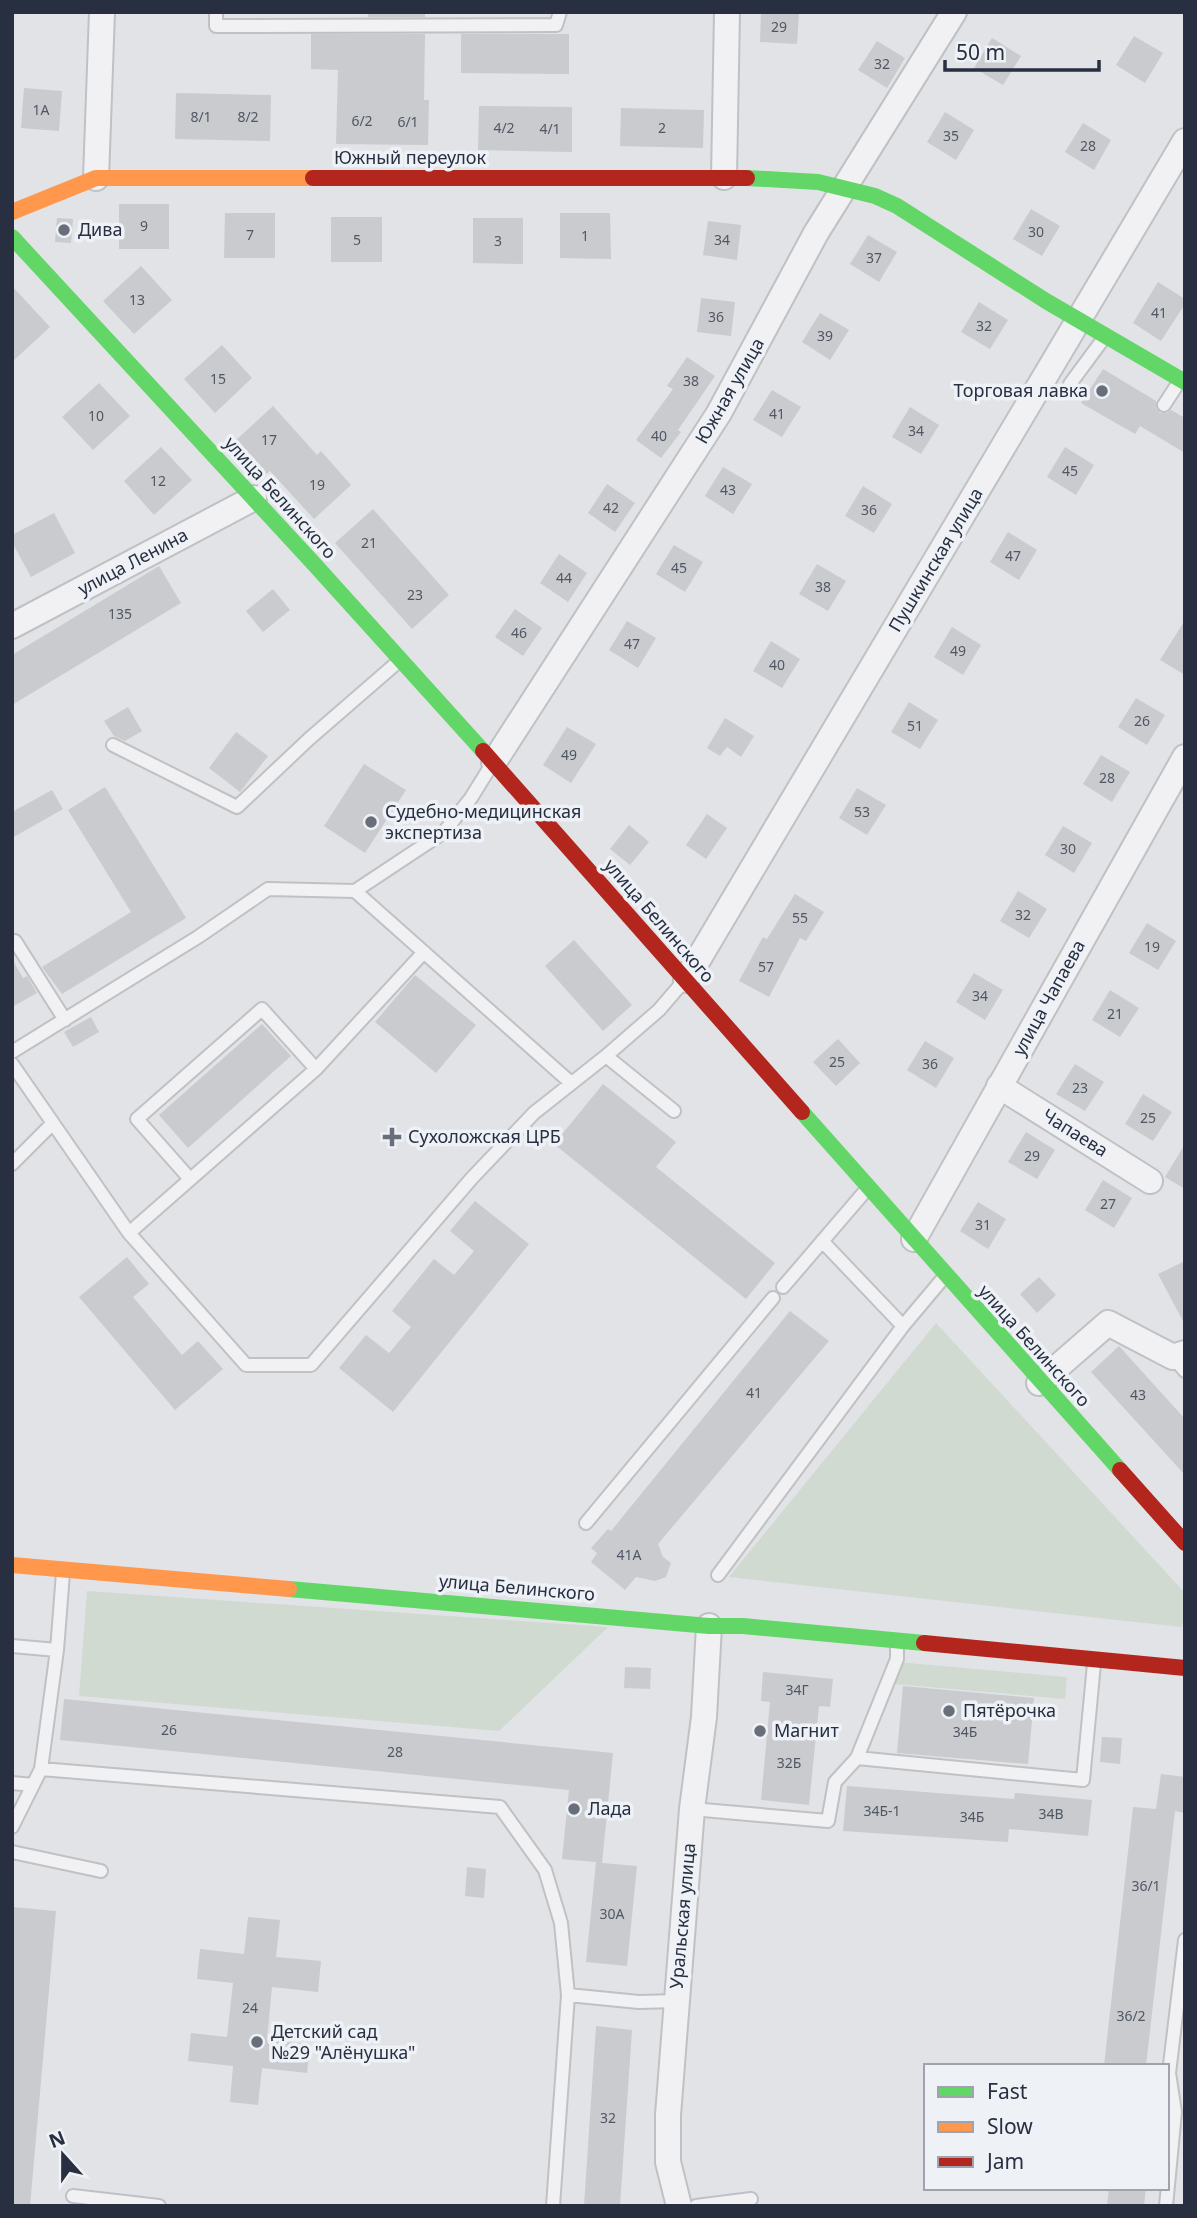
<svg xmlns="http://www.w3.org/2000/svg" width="1197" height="2218" font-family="'Noto Sans',sans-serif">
  <rect width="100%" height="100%" fill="#e1e3e6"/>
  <path fill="#d1dad1" d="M936,1323l249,270v27l-4,7 -452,-50z
    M87,1591l521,36 -109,104 -420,-35z
    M897,1662l170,15 -2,22 -170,-15z"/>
  <path fill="#c9cbce" d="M368,12h57v5h-57z
    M761,12h38l-2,32 -37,-2z
    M311,34h114l-1,66h5l-1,45 -92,-1 2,-74 -27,-1z
    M461,34h108v40l-108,-1z
    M1134,36l29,17 -18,30 -29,-18z
    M992,38l29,18 -18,29 -29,-17z
    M877,41l28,17 -18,30 -29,-18z
    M24,88l38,3 -3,40 -38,-3z
    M176,93l95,2 -1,46 -95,-2z
    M479,106l93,1v45l-94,-2z
    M621,108l83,2 -1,38 -83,-2z
    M945,112l29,18 -18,30 -29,-18z
    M1083,123l28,17 -17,30 -29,-18z
    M119,204h50v45h-50z
    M1031,209l29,17 -18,30 -29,-17z
    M225,213h50v45h-51z
    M560,213h50l1,46 -51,-1z
    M331,217h51v45h-51z
    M57,218l16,1 -2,24 -16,-1z
    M473,218h50v46l-50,-1z
    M708,221l33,4 -4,35 -34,-5z
    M868,235l29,17 -18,30 -29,-18z
    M141,266l31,34 -38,34 -31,-33z
    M1158,282l27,17v5l-24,37 -28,-18z
    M12,286l38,41 -38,35z
    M701,298l34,4 -4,34 -34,-4z
    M979,302l29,18 -18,29 -29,-17z
    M820,313l29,17 -19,30 -28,-18z
    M222,345l30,33 -37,35 -31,-34z
    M687,357l28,19 -37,54 3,2 -20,26 -25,-18 37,-51 -6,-3z
    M1103,369l53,32v7l4,5h7l4,-3 14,8v35l-45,-27 -5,8 -54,-31z
    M99,383l31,33 -37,34 -31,-33z
    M772,390l29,17 -19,30 -29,-17z
    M273,406l44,49 4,-4 30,34 -37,34 -44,-48 -4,3 -31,-33z
    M910,407l29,18 -18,29 -29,-17z
    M161,447l31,33 -38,35 -30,-34z
    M1065,447l29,18 -18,30 -29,-18z
    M723,467l29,17 -19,30 -28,-18z
    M607,484l28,19 -20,29 -27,-19z
    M863,486l29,18 -18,29 -29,-17z
    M373,509l76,86 -37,34 -77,-86z
    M54,513l21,40 -44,24 -19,-35v-7z
    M1008,532l29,18 -18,30 -29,-18z
    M674,545l29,17 -18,30 -29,-18z
    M559,554l28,19 -19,29 -28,-19z
    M817,564l29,17 -18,30 -29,-17z
    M159,566l22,37 -169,102v-50z
    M273,589l17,21 -27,22 -17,-21z
    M515,609l27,19 -19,28 -28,-19z
    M1185,620v55l-25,-15z
    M627,621l29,17 -18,30 -29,-18z
    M952,627l29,18 -18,30 -29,-18z
    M771,641l29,18 -18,29 -29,-17z
    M1136,698l29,17 -18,30 -29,-18z
    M909,702l29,18 -18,29 -29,-17z
    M128,707l14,24 -17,10 -11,-5 -10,-15z
    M725,718l29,18 -13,21 -14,-10 -7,9 -13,-8z
    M567,727l29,17 -25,39 -28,-18z
    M236,732l32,24 -28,36 -31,-24z
    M1101,755l29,17 -18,30 -29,-18z
    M364,764l42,26 -41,63 -41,-27z
    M105,787l81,131 -124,76 -20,-27 89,-55 -63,-102z
    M857,788l29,17 -19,30 -28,-17z
    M52,790l11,19 -51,29v-26z
    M707,814l20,14 -21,31 -20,-14z
    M629,825l20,17 -19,23 -20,-16z
    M1063,826l29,17 -18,30 -29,-18z
    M1018,891l29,18 -18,29 -29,-17z
    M795,894l29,18 -18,29 -6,-3 -31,59 -30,-16 24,-44 4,2z
    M1147,923l29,18 -18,29 -29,-17z
    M574,940l58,65 -29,26 -58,-65z
    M12,959l11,19 4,-2 10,17 -25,14z
    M974,973l29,17 -18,30 -29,-18z
    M415,975l61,50 -40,48 -61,-51z
    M1110,990l29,18 -19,29 -28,-17z
    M91,1017l8,15 -26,15 -9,-15z
    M262,1024l29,32 -103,92 -29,-33z
    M838,1039l22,24 -24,23 -23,-24z
    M925,1041l29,17 -18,30 -29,-18z
    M1075,1064l29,18 -19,29 -29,-17z
    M603,1084l73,58 -20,25 119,96 -29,36 -192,-155z
    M1143,1094l29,18 -19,29 -28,-17z
    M1026,1132l29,18 -18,29 -29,-17z
    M1185,1144v45l-20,-12z
    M1103,1180l29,18 -18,30 -29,-18z
    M475,1201l54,43 -136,168 -54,-44 27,-33 23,18 22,-26 -19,-16 42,-52 20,16 20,-24 -24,-20z
    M978,1202l28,17 -18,30 -28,-18z
    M127,1257l22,27 -16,13 49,58 16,-14 25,28 -48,41 -96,-113z
    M1185,1261v64l-27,-51z
    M1039,1277l17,18 -19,18 -17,-19z
    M790,1311l39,30 -171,203 5,13 8,6 -5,14 -11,4 -19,-4 -11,13 -34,-28 6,-9 -6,-5 17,-19 3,2z
    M1119,1346l66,73v56l-94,-103z
    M625,1667l26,1 -1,21 -26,-1z
    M763,1672l70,7 -3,28 -11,-1 -10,99 -48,-5 9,-98 -9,-1z
    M903,1686l131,12 -6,66 -131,-11z
    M64,1699l549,54 -11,110 35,3 -10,100 -41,-4 10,-100 -34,-3 7,-69 -509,-50z
    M1102,1737l20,1 -2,26 -20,-2z
    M1161,1774l24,3v36l-10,-2 -29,255h-42l29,-259 23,2z
    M847,1786l167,13 1,-6 77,7 -4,36 -79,-7 -1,13 -165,-11z
    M467,1867l19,2 -2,29 -19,-2z
    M12,1907l44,4 -26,295h-18z
    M248,1917l32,3 -4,37 45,4 -3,31 -46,-5 -5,53 43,4 -3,29 -45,-5 -4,37 -28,-3 3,-36 -45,-5 3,-28 36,4 6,-54 -36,-4 3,-30 44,5z
    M596,2026l36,4 -12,176h-36z
    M1109,2188h37l-2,18h-37z"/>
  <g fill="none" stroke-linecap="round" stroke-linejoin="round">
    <g stroke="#bfc1c4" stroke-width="16">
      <path id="lane" d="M216,12v14l340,-1 4,-13
        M1070,384l34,-46
        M1164,405l15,-23
        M113,745l124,62 72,-68 90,-78
        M355,891l216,192
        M15,941l50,79
        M12,1052l186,-115 70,-48 87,2 89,-59 27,-34 21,-34
        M606,1056l68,55
        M12,1064l117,169 117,132h65l161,-187 62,-65 72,-57 53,-46 24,-28
        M12,1164l41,-41
        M190,1179l-53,-60 125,-110 54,60
        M129,1233l187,-164 108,-117
        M822,1241l81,85 42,-50
        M783,1287l84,-98
        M1173,1357l12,14
        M586,1523l187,-225
        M718,1575l185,-249
        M12,1646l45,4
        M857,1758l226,22 11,-116
        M41,1769l459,38 45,63 16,53 7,72 -15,211
        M12,1783l21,2
        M692,1809l136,12 7,-39 22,-24 40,-99v-14
        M12,1827l29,-58 16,-119 6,-77
        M12,1852l89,19
        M568,1995l71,7 37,-1
        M73,2196l86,10
        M696,2206l55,-7
        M1166,2206l9,-94 -6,-39 16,-133"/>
    </g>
    <g stroke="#bfc1c4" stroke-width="28">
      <path id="street" d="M724,177l3,-165
        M96,178l6,-166
        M12,626l242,-128
        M494,762l225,-349 97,-180 138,-221
        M686,980l499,-839
        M999,1086l151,95
        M914,1239l271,-482
        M1039,1383l69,-60 65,34 12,-4
        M679,2206l-11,-44v-47l24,-306 12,-92 5,-91"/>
    </g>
    <use href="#lane" stroke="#f1f1f3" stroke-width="12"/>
    <use href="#street" stroke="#f1f1f3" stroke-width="24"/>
    <path stroke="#63d668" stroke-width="16" d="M747,178l71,4 57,14 22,10 149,95 139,81
      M12,237l303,328 168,186
      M802,1112l318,358
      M289,1589l420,37h34l181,17"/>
    <path stroke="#ff974d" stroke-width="16" d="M12,212l84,-34h217
      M12,1565l277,24"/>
    <path stroke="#b3261e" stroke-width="16" d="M313,178h434
      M483,751l319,361
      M1120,1470l65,73
      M924,1643l261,25"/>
  </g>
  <g fill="#686e7a" stroke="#eef1f6" stroke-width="2.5">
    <circle cx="64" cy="230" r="7"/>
    <circle cx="1102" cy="391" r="7"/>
    <circle cx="371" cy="822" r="7"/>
    <path d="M388.5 1126.5h7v7h7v7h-7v7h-7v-7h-7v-7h7z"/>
    <circle cx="949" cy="1711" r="7"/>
    <circle cx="760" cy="1731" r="7"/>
    <circle cx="574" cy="1809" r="7"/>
    <circle cx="257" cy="2042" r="7"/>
  </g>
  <g text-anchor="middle" stroke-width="7" stroke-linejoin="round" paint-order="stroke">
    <g font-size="14" fill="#505764">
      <text x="779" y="32">29</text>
      <text x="882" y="69">32</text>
      <text x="41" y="115">1А</text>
      <text x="201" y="122">8/1</text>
      <text x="248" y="122">8/2</text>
      <text x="362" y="126">6/2</text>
      <text x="408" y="127">6/1</text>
      <text x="504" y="133">4/2</text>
      <text x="662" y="133">2</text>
      <text x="550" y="134">4/1</text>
      <text x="951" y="141">35</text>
      <text x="1088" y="151">28</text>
      <text x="144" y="231">9</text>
      <text x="1036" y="237">30</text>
      <text x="250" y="240">7</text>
      <text x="585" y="241">1</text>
      <text x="357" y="245">5</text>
      <text x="722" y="245">34</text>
      <text x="498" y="246">3</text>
      <text x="874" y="263">37</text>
      <text x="137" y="305">13</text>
      <text x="1159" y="318">41</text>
      <text x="716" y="322">36</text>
      <text x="984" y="331">32</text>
      <text x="825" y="341">39</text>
      <text x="218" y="384">15</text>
      <text x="691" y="386">38</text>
      <text x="777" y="419">41</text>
      <text x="96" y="421">10</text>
      <text x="916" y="436">34</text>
      <text x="659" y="441">40</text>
      <text x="269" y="445">17</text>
      <text x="1070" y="476">45</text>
      <text x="158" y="486">12</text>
      <text x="317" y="490">19</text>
      <text x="728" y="495">43</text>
      <text x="611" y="513">42</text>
      <text x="869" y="515">36</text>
      <text x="369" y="548">21</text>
      <text x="1013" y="561">47</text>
      <text x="679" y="573">45</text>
      <text x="564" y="583">44</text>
      <text x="823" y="592">38</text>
      <text x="415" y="600">23</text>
      <text x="120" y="619">135</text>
      <text x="519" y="638">46</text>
      <text x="632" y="649">47</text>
      <text x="958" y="656">49</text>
      <text x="777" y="670">40</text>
      <text x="1142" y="726">26</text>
      <text x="915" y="731">51</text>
      <text x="569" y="760">49</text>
      <text x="1107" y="783">28</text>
      <text x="862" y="817">53</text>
      <text x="1068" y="854">30</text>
      <text x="1023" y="920">32</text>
      <text x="800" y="923">55</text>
      <text x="1152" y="952">19</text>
      <text x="766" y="972">57</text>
      <text x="980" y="1001">34</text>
      <text x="1115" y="1019">21</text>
      <text x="837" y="1067">25</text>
      <text x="930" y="1069">36</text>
      <text x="1080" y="1093">23</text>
      <text x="1148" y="1123">25</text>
      <text x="1032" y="1161">29</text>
      <text x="1108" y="1209">27</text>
      <text x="983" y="1230">31</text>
      <text x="754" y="1398">41</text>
      <text x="1138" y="1400">43</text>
      <text x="629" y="1560">41А</text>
      <text x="797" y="1695">34Г</text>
      <text x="169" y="1735">26</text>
      <text x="965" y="1737">34Б</text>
      <text x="395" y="1757">28</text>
      <text x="789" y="1768">32Б</text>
      <text x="882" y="1816">34Б-1</text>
      <text x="1051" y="1819">34В</text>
      <text x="972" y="1822">34Б</text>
      <text x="1146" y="1891">36/1</text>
      <text x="612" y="1919">30А</text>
      <text x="250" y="2013">24</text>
      <text x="1131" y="2021">36/2</text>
      <text x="608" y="2123">32</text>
    </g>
    <g font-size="18" fill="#272f40" stroke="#eef1f6">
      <text x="410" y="164">Южный переулок</text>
      <text transform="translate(730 391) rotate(-60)" y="6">Южная улица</text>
      <text transform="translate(280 498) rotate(48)" y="6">улица Белинского</text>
      <text transform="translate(936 560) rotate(-59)" y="6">Пушкинская улица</text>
      <text transform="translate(133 562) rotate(-28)" y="6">улица Ленина</text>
      <text transform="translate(659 921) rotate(49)" y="6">улица Белинского</text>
      <text transform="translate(1049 998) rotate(-61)" y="6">улица Чапаева</text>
      <text transform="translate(1075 1133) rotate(32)" y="6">Чапаева</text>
      <text transform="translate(1034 1346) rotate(48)" y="6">улица Белинского</text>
      <text transform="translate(517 1588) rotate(5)" y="6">улица Белинского</text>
      <text transform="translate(683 1916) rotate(-85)" y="6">Уральская улица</text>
    </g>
    <g font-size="18" fill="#272f40" stroke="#eef1f6" text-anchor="start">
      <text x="78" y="236">Дива</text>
      <text x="1088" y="397" text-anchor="end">Торговая лавка</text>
      <text x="385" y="818">Судебно-медицинская<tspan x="385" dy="21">экспертиза</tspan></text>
      <text x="408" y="1143">Сухоложская ЦРБ</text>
      <text x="963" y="1717">Пятёрочка</text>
      <text x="774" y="1737">Магнит</text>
      <text x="588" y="1815">Лада</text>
      <text x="271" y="2038">Детский сад<tspan x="271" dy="21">№29 "Алёнушка"</tspan></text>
    </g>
  </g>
  <rect width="1197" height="2218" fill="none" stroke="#272f40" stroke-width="28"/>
  <rect x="924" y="2064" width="245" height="126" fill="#eef1f6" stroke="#9ea3ad" stroke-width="2"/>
  <rect x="938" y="2087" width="35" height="10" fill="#63d668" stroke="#9ea3ad" stroke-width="2"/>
  <text x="987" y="2099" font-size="21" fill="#272f40">Fast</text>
  <rect x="938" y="2122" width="35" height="10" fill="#ff974d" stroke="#9ea3ad" stroke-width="2"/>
  <text x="987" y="2134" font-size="21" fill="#272f40">Slow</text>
  <rect x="938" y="2157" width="35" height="10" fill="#b3261e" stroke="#9ea3ad" stroke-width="2"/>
  <text x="987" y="2169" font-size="21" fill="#272f40">Jam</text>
  <g transform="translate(63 2155) rotate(339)" stroke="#eef1f6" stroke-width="5" paint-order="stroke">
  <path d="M0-5L12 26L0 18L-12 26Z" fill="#272f40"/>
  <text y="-10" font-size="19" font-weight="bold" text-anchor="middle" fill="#272f40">N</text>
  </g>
  <path d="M945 60v10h154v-10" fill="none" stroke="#272f40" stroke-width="3.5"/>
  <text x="956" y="60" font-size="21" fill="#272f40" stroke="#eef1f6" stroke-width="5" paint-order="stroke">50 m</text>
</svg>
